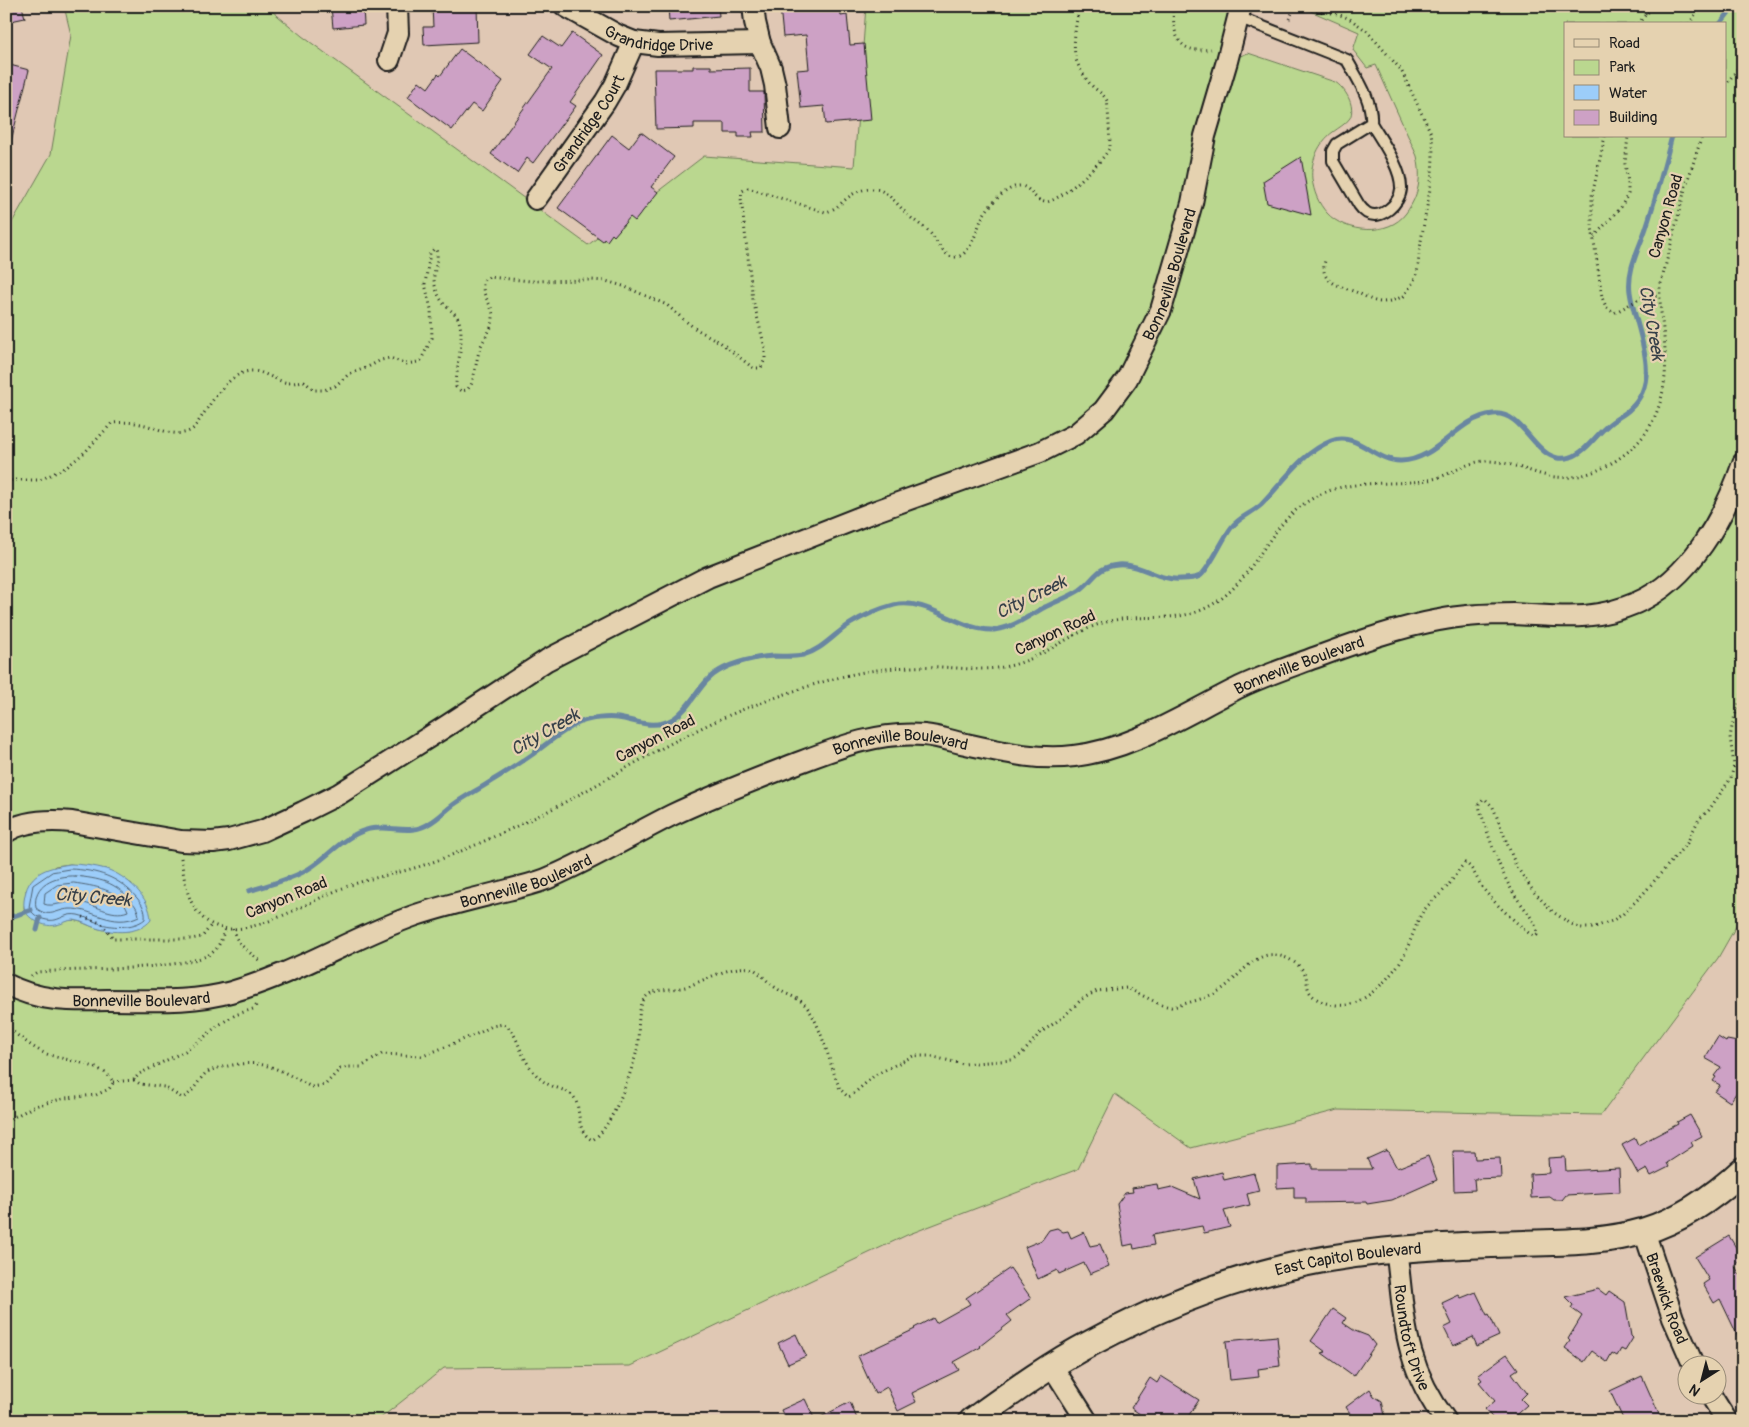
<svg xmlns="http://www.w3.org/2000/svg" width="1749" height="1427" font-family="Pangolin,sans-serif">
  <rect width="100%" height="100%" fill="#e0c8b4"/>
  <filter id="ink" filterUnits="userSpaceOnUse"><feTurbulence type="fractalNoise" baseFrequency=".02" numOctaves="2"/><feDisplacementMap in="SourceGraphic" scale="10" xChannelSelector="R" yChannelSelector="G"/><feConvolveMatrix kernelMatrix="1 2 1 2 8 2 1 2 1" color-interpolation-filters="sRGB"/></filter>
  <g filter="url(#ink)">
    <path fill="#bad78f" stroke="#6b7a56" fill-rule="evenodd" d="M64,6h202l36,30 286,209 116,-89 150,11 12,-161h375l-14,55 21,-8 87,29c10,6 21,24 15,36 -4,6 -12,10 -17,14 -14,10 -23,30 -21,47 2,13 6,24 15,34 18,20 62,24 79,0 13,-18 16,-35 11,-57l-41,-91 -9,3 -14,-18 6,-18 -60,-26h444v908l-25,44 -117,157 -263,-5 -147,38 -76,-54 -37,75 -171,66 -277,131 -186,2 -67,53h-371v-1188l45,-79 20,-119zM1565,24h160v112h-160zM70,864l36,5 26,15 -3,47c-11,0 -23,0 -33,-3 -15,-5 -23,-13 -39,-3l-31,-12 -2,-5 2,-18 29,-24z"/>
    <path fill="#9ccdf9" stroke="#6986a1" d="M70,864c11,0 25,2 36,5 21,7 44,28 45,51 -12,15 -39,13 -55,8 -7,-2 -14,-7 -22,-8 -7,0 -11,4 -18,5 -7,2 -16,-1 -22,-5 -7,-4 -11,-10 -10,-19 3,-28 21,-33 46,-37z"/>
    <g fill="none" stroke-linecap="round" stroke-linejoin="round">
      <path stroke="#4f6374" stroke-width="1" d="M70,869c27,1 49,8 67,29 5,6 9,12 8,21 -12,10 -35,9 -49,3 -6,-2 -12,-6 -18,-7 -11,-2 -15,3 -23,5 -10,2 -23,-4 -26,-13l4,-22 19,-13z
        M75,876c25,3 40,5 57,26 4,4 6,8 7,14 -27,13 -46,-8 -70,-7 -14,1 -19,10 -33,-1 -4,-24 19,-33 39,-32z
        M74,883c19,3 47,6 54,28 -17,7 -34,-8 -50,-9 -11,-2 -26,6 -34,2l1,-11 12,-8z"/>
      <path stroke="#6986a1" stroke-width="5" d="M1720,24l14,-18
        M249,891c18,-6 37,-10 54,-19 22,-11 38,-35 63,-42 21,-7 44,7 64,-7 9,-5 15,-12 23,-18 12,-9 27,-16 40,-25 14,-8 27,-17 40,-26 15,-11 31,-25 48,-32 10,-4 26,-5 37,-4 20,3 36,12 55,1 19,-12 27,-38 46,-48 15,-9 38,-14 55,-15 10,0 19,1 29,-1 19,-5 31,-21 47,-31 13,-8 29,-15 44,-19 34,-8 67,27 100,25 20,-2 34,-14 51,-23 12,-6 24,-10 35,-17 15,-11 16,-23 38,-25 23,-2 40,16 63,14 6,0 15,-1 19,-3 9,-6 23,-38 31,-48 8,-11 20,-14 30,-23 22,-22 40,-52 70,-64 27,-10 44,21 70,20 37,-1 56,-43 92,-47 34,-4 42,54 78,43 15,-5 25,-22 36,-31 7,-7 16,-10 23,-17 34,-31 5,-80 0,-117 -3,-23 9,-43 16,-64 10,-30 18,-61 26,-92
        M8,918l23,-8
        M37,930l3,-12"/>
    </g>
    <path fill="#cda1c5" stroke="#1c1c1c" d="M6,6h16l3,12 -19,4z
      M331,6h32l1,19 -31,3z
      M432,6h45l1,36 -54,3 -1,-18h10z
      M668,6h50l1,10 -50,5z
      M780,6h60l1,10 6,-1 3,30 14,-1 7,76 -45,4 -2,-18 -23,2 -4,-38 12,-1 -3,-34 -23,2z
      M572,33l31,22 -33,47 6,4 -11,15h-1l-31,42 -6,-5 -10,15 -26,-19 61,-85 -22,-15 13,-18 18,12z
      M460,49l43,32 -21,30 -10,-7 -20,26 -44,-33 11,-16 9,7 10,-14 2,2z
      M6,64l23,6 -18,71 -5,-1z
      M693,66h18v3l39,-1v24h14l1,40h-13l1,5h-15v-4h-13v-10h-31v5l-38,1 -2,-60h39z
      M641,132l33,25 -23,30 7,5 -23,29 -5,-4 -16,19 -2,-2 -5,7 -3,-2 -1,2 -45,-33 54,-73 17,13z
      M1301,157l10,58 -44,-12 -4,-22z
      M1718,1037l8,5 1,-2 16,3v40l-13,19 -15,-10 5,-7 -7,-4 3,-4 -2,-1 7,-9 -16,-9z
      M1690,1115l12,21 -11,6 2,4 -26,17 2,4 -18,9 -4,-7 -9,5 -16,-29 13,-7 3,7 40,-21 -1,-2z
      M1387,1150l10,18 31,-12 9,24 -45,20 -25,4 -1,-2 -60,1v-5h-12v-11l-17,1v-22l35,-2v5h60l-5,-10z
      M1453,1151h21l1,8 25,-1 1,20 -27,1 1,11 -21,1z
      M1565,1157l1,14 53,-3 1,24 -54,3 -4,5h-8l-4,-3 -19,1 -1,-24 19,-1 -1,-15z
      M1222,1172l2,8 30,-7 5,18 -12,3 3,11 -26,6 6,16 -21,5 -5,1 -2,-7 -50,9 2,10 -20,4 -1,-5 -9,2 -7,-42 8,-11 8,-1 -1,-4 25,-4 1,6 14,-3 28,12 -6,-20z
      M1057,1228l6,4 5,-1 3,7 13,-6 6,14 10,-2 9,22 -19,8 -6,-11 -25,11 -2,-4 -19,9 -13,-32 17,-7 7,-10z
      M1729,1236l14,23 -9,6 9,14v68l-23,-48 -6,4 -11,-19 6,-4 -14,-23z
      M1010,1268l21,30 -24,17 5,6 -32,25 1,1 -27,15 5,8 -47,23 4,9 -18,9 -11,-24 -12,7 -17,-38 57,-27 -1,-1 19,-10 3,5 34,-19 -4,-6z
      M1598,1289l8,6 3,-4 16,11 6,34 2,2 -8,13 -4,-2 -4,7 -5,-3 -5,9 -15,-11 -8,11 -19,-14 5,-7 -2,-2 14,-23 -11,-8 2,-3 -8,-8z
      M1476,1292l11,23 2,-1 10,22 -22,10 -4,-9 -20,9 -9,-18 8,-4 -10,-21 17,-8 2,3z
      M1333,1309l13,9 -3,5 12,8 13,5 7,9 -21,31 -32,-23 4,-1 -15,-11z
      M796,1334l10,22 -18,8 -10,-21z
      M1277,1336l3,30 -22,3 1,8 -29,3 -4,-39z
      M1507,1354l11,15 -6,4 15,20 -6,6 6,6 -18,16h-14l-10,-12 10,-8 -16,-19 3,-2 -4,-5z
      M1161,1376l38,24 -14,21h-35l-19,-13 19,-30 7,5z
      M1642,1376l20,45h-38l-14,-30z
      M1370,1389l4,7 8,5 4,20h-31l-9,-14z
      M805,1399l10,21 35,-18 8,19h-72l-5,-11z"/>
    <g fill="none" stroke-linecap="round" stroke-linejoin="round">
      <g stroke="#1c1c1c" stroke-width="14">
        <path id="service" d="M1238,17l109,43c10,18 26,41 24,63l-34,21 -4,7v10l26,44c2,3 5,6 8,8 14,8 33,-10 34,-24 1,-21 -20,-49 -30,-66"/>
      </g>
      <g stroke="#1c1c1c" stroke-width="24">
        <g id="minor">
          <path id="s1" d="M565,6l54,30 15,6 24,3 102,-2"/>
          <path d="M753,6l2,16 5,21 11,25 4,17 5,43"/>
          <path d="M389,60l9,-27 -1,-27"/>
          <path id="s2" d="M536,199l69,-97 10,-17 19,-43"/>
          <path id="s3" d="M6,832c19,-12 45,-12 66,-10l109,19 32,1 16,-2 33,-9 41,-19 36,-18 109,-69 99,-65 161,-83 168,-66 164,-59 36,-18 28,-24 23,-31 34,-69 31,-107 13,-67 22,-75 14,-55"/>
          <path id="s4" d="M6,984c33,18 66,17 102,16 41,0 84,3 123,-8 65,-18 122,-55 185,-77 30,-10 61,-17 92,-25 15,-4 31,-7 45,-14 41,-18 79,-41 119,-61 40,-19 82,-35 123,-51 42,-16 83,-33 129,-29 12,1 25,5 37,8 37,8 75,18 113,13 60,-7 113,-43 166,-69 23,-11 47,-19 71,-28 42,-15 84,-31 128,-39 24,-5 50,-6 75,-6 46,2 78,8 122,-11 54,-23 89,-87 107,-140"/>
          <path id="s5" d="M1644,1231l29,87 20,46"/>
          <path id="s6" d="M1396,1248c9,69 6,114 50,173"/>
          <path d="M1052,1366l35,55"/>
          <path d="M1710,1394l17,27"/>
        </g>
      </g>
      <g stroke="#1c1c1c" stroke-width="29">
        <g id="tertiary">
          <path id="s7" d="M972,1421c39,-28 77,-56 119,-78 67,-36 139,-64 214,-80 67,-14 134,-17 202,-19 46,-2 93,0 137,-13 37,-11 71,-35 99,-61"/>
        </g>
      </g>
      <path stroke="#1c1c1c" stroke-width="3" stroke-dasharray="1 4" stroke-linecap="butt" d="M1173,6c0,29 4,49 38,43
        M1645,14l1,-8
        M1289,19l6,-12 5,1 38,6 12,5 17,12 34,39 30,63c7,35 -7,81 -11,116 -2,9 -1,18 -4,27 -3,7 -8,14 -12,20 -7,3 -14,6 -22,6 -11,0 -19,-8 -29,-11 -16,-6 -36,-10 -27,-33
        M1638,24l9,-11 9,-7
        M1689,24l12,-18
        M1725,86l18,-25
        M1605,136l-13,60v31l10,70 4,10 8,6 33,-18 12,2
        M1594,237l27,-30 7,-13v-12l-3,-18 3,-28
        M1738,446l5,-22
        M6,481l10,-1h24l27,-13 19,-16 26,-28c10,-1 19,-1 29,1 16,3 38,17 53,4 14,-19 36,-64 65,-56 11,3 21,11 33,11 4,0 8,-2 12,-2l10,9h10l11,-4 14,-12 17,-6 15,-8 9,-2 16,6 12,-2 3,-2 11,-22 -1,-29 -6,-25 5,-31 4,-4 2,1c4,9 -3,20 -2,30 1,9 6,21 13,27 5,5 10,7 12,14 6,19 -3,46 -3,66l5,4 6,-1 4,-5c5,-13 5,-27 10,-39 4,-10 12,-17 12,-29 0,-14 -14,-22 -9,-37l5,-3 42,4 60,-1 15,1 17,5 44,19 16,14 13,10 24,13 33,26h8l4,-9v-11l-12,-48 -12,-102 1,-7 6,-3 77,24c17,-3 23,-23 46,-23 4,0 8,0 11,2 11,6 19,18 28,26 7,6 15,10 21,17 5,6 13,23 23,23 17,1 23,-30 29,-41 6,-10 16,-21 27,-27 20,-11 20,11 35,13 14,1 62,-43 65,-56 0,-4 -2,-43 -3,-45 -3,-7 -11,-11 -16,-16 -6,-7 -15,-21 -16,-30 -2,-14 1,-35 5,-49
        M181,858c4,26 7,57 35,68 34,14 94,-26 127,-38 25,-10 53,-14 78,-22 40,-13 79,-32 117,-50 73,-36 140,-83 217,-111 41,-15 87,-32 131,-36 17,-2 36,-3 54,-2 21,1 42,4 63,0 40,-6 68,-37 107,-46 30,-7 60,1 89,-10 64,-25 64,-103 139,-123 29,-7 60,-3 90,-8 21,-3 37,-19 59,-19 18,0 36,8 53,13 33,10 66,-3 91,-25 28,-24 37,-63 34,-99 -1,-21 -6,-41 -5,-63l25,-98 17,-53
        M83,917l18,6 13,16h77l11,-2 10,-13
        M233,929c4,16 14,21 26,31l2,3
        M31,976l6,-4c35,-3 153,-1 176,-20 7,-6 9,-15 12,-24
        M6,1026c11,9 23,19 36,26 18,9 62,10 71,30
        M134,1080l6,4 24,3 18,11c11,-4 16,-18 24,-25 6,-4 15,-6 22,-7 35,-8 53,4 83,21l14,-2 15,-16 8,-2h13l21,-13 41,2 56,-23 13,-7 11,-2c13,6 15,23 22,35 4,7 10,16 17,21 9,9 27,8 33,19 7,14 0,31 17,41 19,-9 40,-69 45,-90 3,-15 -1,-34 6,-49 8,-16 34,-9 48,-16 16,-6 45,-22 62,-16 8,4 15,14 23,19 8,6 19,8 27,15 17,15 27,64 37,86l8,8 3,-1 24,-21 38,-19h16l34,8 49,-4 10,-6 18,-21 22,-15 20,-19 15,-8 30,-3 35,17 9,2 6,-1c13,-4 27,-7 40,-14 18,-9 30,-33 51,-37 14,-2 33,8 38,21 1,5 1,10 3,15 7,12 25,15 37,14 22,-3 47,-30 57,-48 7,-13 11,-29 18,-42 6,-11 17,-18 26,-28 6,-7 11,-18 18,-24 8,3 13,20 20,28 13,16 30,30 46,44l3,1 3,-1c1,-12 -14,-28 -21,-38 -17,-26 -26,-58 -36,-87l-1,-6 4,-5 3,1 7,7 23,59 18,26 19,20 18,12 10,4h11l20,-7 11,-7 20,-20 44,-51 12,-24 10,-9 22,-32 3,-13 -4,-28 3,-15 10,-30
        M113,1082l21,-2 5,-6 46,-23 16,-11 16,-14 18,-11 18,-6 5,-6
        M6,1121l29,-15 30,-8 31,-3 13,-6 4,-6"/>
      <use href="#service" stroke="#e5d2b0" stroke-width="10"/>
      <use href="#minor" stroke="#e5d2b0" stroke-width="20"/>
      <use href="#tertiary" stroke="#e5d2b0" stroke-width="25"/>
    </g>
  </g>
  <g text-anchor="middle" stroke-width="4.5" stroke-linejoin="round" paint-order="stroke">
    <g font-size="16" fill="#1c1c1c" stroke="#e5d2b0">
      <text dy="6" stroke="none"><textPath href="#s1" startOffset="102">Grandridge Drive</textPath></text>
      <text dy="6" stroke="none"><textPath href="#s2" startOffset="92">Grandridge Court</textPath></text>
      <text transform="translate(1665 216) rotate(-74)" y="6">Canyon Road</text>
      <text dy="6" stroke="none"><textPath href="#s3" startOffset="1359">Bonneville Boulevard</textPath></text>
      <text transform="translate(1055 632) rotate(-25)" y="6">Canyon Road</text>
      <text dy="6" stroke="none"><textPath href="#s4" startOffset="1368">Bonneville Boulevard</textPath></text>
      <text transform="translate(655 738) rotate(-27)" y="6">Canyon Road</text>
      <text dy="6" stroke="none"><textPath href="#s4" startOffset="948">Bonneville Boulevard</textPath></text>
      <text dy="6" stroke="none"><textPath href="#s4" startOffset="544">Bonneville Boulevard</textPath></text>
      <text transform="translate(286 897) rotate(-22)" y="6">Canyon Road</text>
      <text dy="6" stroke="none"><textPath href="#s4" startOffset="138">Bonneville Boulevard</textPath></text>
      <text dy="6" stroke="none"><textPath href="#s7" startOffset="415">East Capitol Boulevard</textPath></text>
      <text dy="6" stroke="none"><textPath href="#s5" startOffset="71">Braewick Road</textPath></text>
      <text dy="6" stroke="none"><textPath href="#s6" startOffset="91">Roundtoft Drive</textPath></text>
    </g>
    <g font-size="18" font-style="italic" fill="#363f48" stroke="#e5d2b0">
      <text transform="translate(1652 323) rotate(80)" y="6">City Creek</text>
      <text transform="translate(1031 597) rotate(-26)" y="6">City Creek</text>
      <text transform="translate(545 732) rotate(-30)" y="6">City Creek</text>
      <text transform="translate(93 897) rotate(5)" y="6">City Creek</text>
    </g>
  </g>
  <rect width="1749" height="1427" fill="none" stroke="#e5d2b0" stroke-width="25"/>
  <rect x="12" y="12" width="1724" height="1402" fill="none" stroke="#1c1c1c" stroke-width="2" filter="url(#ink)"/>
  <rect x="1564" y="22" width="162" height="115" fill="#e5d2b0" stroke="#958975"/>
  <rect x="1574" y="39" width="25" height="8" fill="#e5d2b0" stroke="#958975"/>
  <text x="1609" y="48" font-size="15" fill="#1c1c1c">Road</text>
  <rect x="1574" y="60" width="25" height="15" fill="#bad78f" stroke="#958975"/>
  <text x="1609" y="72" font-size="15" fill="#1c1c1c">Park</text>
  <rect x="1574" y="85" width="25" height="15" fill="#9ccdf9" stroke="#958975"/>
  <text x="1609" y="98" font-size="15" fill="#1c1c1c">Water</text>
  <rect x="1574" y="110" width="25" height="15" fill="#cda1c5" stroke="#958975"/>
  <text x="1609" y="122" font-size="15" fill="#1c1c1c">Building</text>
  <g transform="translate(1702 1380) rotate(216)"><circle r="24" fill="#e5d2b0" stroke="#958975"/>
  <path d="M0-4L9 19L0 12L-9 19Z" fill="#1c1c1c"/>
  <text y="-8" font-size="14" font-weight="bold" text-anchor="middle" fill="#1c1c1c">N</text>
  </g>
</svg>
